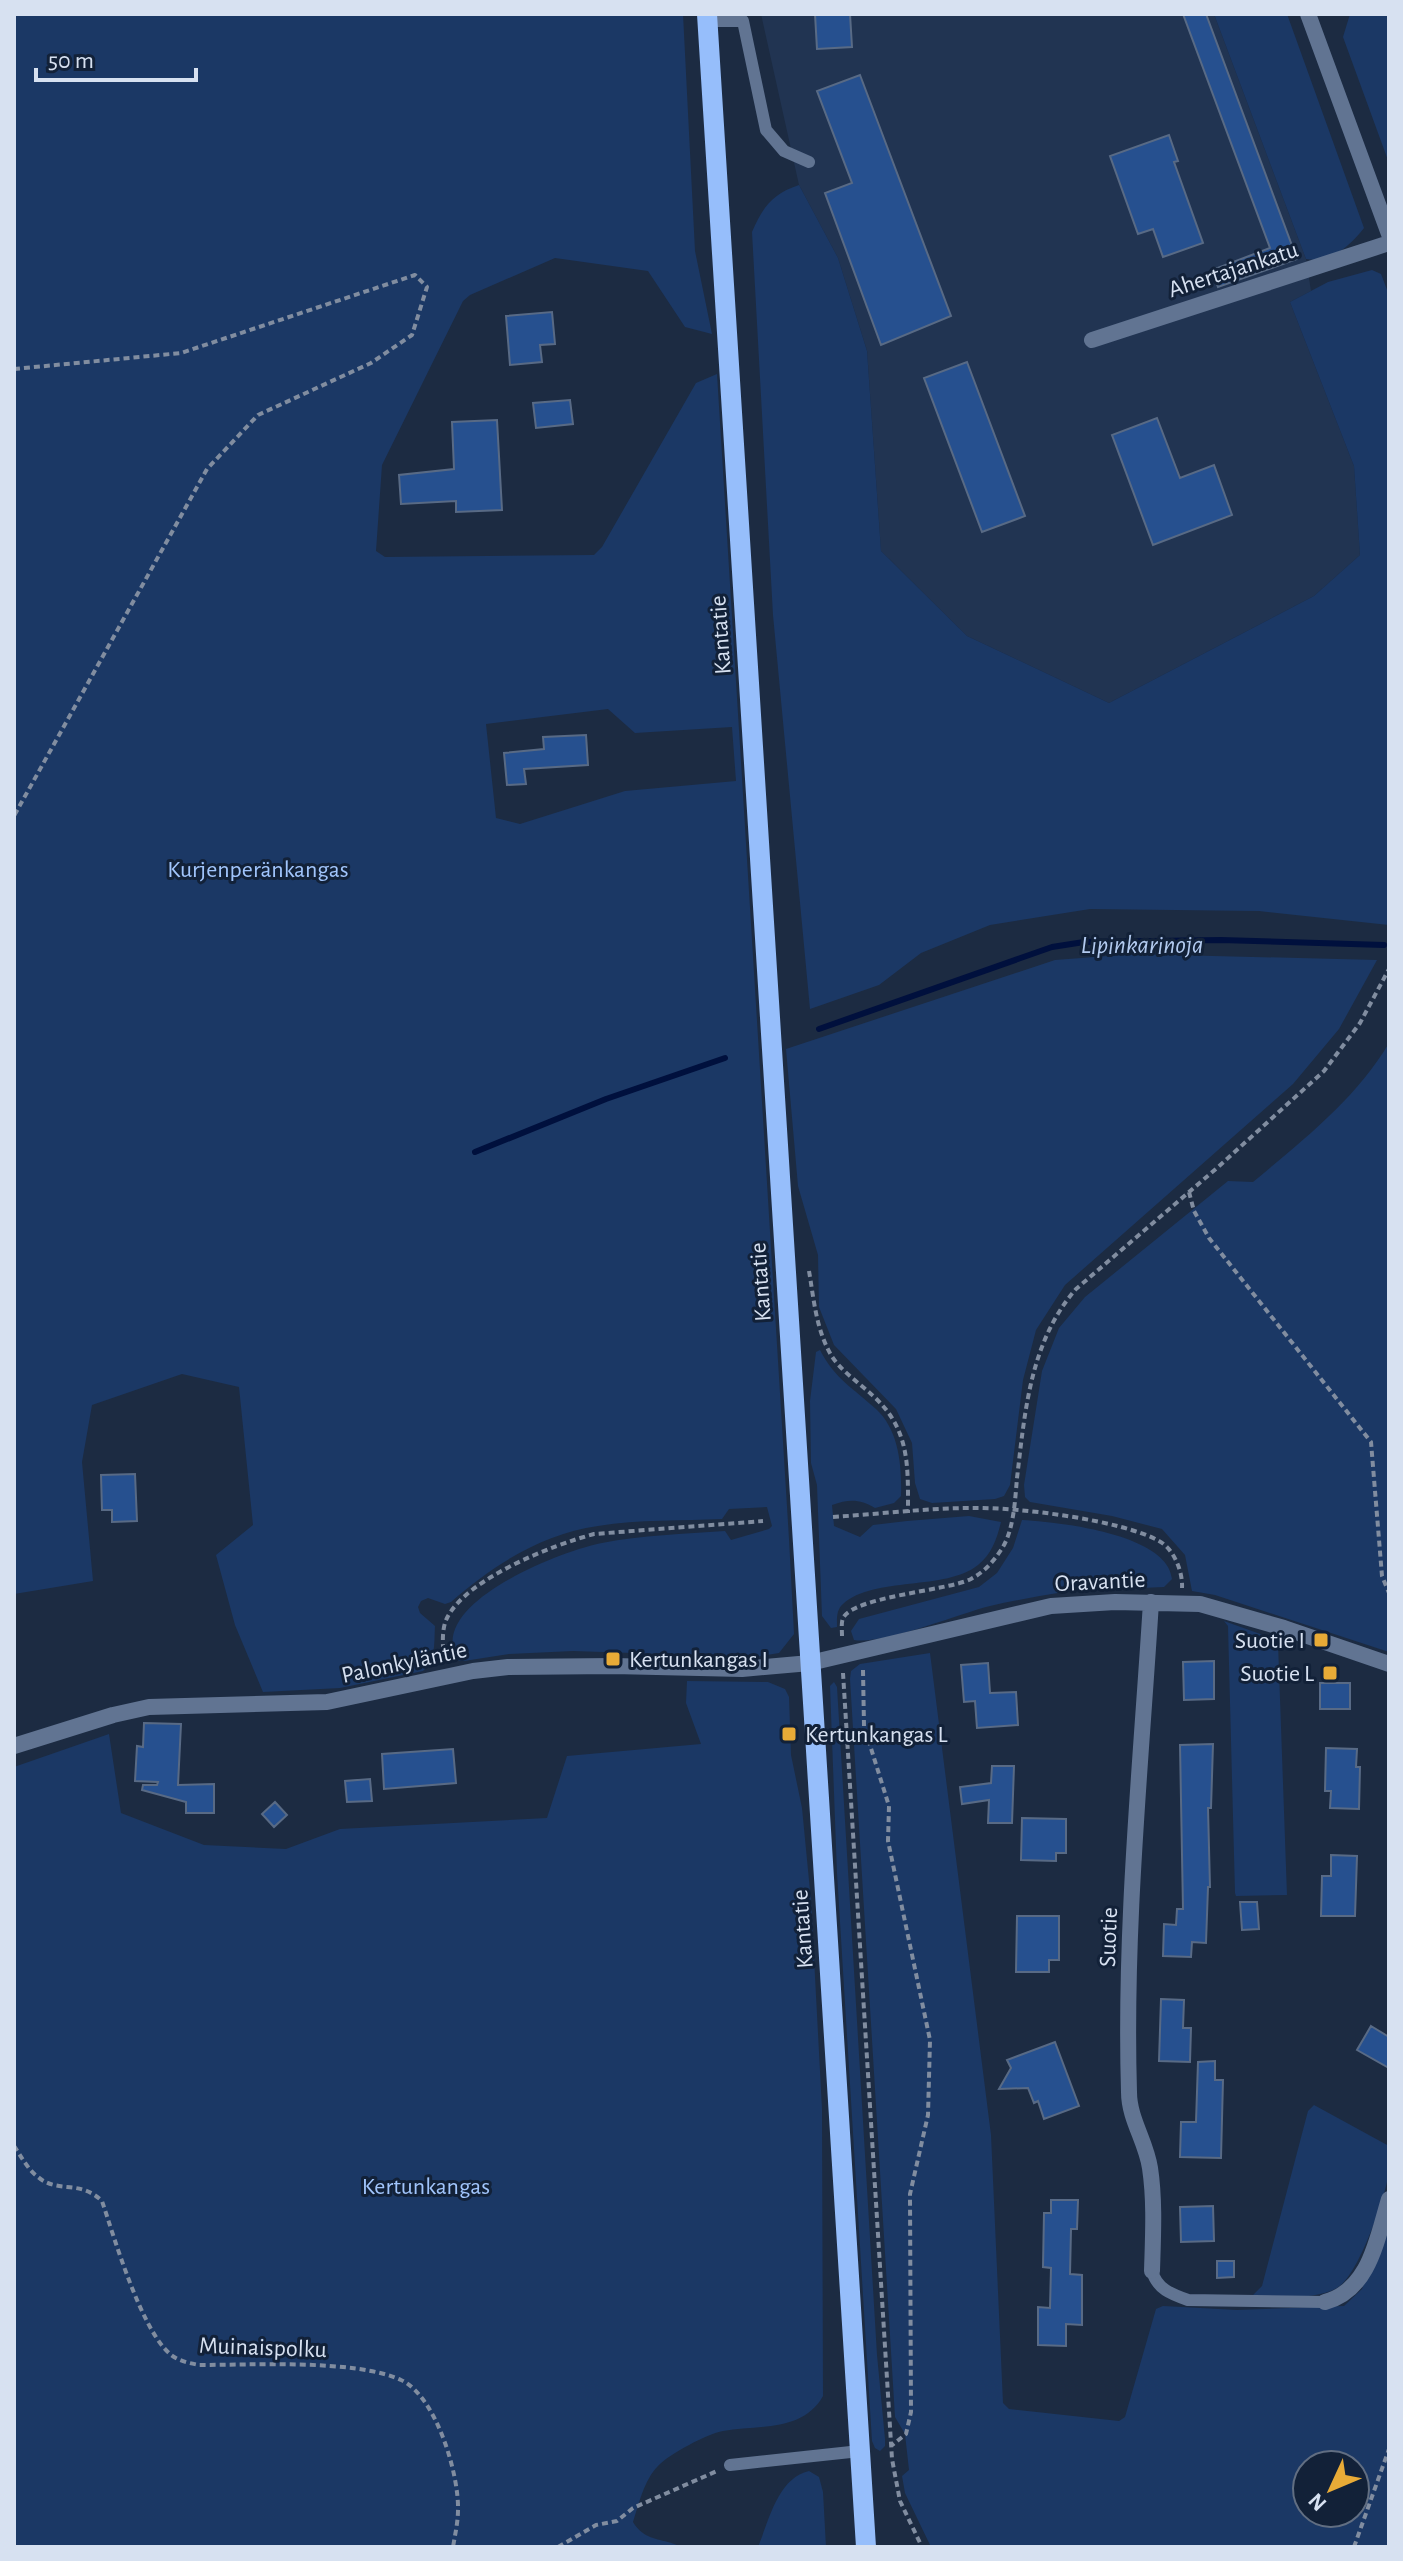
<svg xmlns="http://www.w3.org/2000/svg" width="1403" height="2561" font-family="'Alegreya Sans',sans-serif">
  <rect width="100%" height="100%" fill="#1c2b42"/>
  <path fill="#213452" d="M761,14h453l92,245 5,32 -21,11 64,164 6,89 -46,41 -205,107 -142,-67 -86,-85 -14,-200 -29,-93 -39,-73z"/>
  <path fill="#1b3865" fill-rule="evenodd" d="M14,14h669l12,237 17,83 -27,-7 -37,-56 -93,-13 -85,37 -7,6 -81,164 -6,86 9,6 209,-2 8,-8 94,-164 21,-9 72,1165 5,95 -15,19 -25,4 -181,-6 -64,3 -45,7h-5c-38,-56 104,-111 143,-118 40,-8 82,-9 123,-12l6,9 38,-11 3,-3 -5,-19 -38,2 -7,10c-40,2 -83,0 -124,7 -56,8 -105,39 -147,76l-6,2 -17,-6 -7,3 -3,6 2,6 15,13c-1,18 1,33 -12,45l-83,17 -77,4 -28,-67 -19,-70 37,-30 -14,-138 -57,-13 -90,31 -10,57 11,119 -79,13zM608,709l27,24 97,-6 4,54 -111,10 -105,33 -24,-6 -10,-94z
    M1214,14h73l77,214c-13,17 -34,36 -58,31z
    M1350,14h39v149l-46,-126z
    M799,185l39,73 29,93 14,200 86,85 142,67 205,-107 46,-41 -6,-89 -64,-164 38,-20 44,-12 9,4 8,21v630l-130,-14 -169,-2 -100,16 -69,28 -42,32 -69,24 -37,-394 -21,-383c11,-25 20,-38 47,-47z
    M1135,954l242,6 -38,69 -46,55 -228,201 -29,45 -13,50 -13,105 -6,11 -9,3 -63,4 -12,-4 -5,-16 -3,-40 -16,-34 -62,-64 -15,-38 -1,-52 -20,-69 -12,-137 269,-89z
    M1389,1043v609l-174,-57 -23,-4 -7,-36 -23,-26 -50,-13 -82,-14 -5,-5 -1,-12 18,-114 17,-43 26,-31 143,-116 25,1c49,-41 103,-83 136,-139z
    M820,1350c15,29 33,38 56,59 23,21 26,57 25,87l-7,7 -19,5c-15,-9 -26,-9 -43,-3l2,21 26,11 13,-12 34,-4 62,-5 32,6c-4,16 -9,32 -23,43 -32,26 -104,11 -135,39 -7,6 -6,15 -6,23l-6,1 -9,-12 -5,-131 -6,-22 -1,-62 6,-49z
    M1022,1520c37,2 146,14 150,59l-8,8 -23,1c-14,-14 -20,-11 -36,-3 -38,7 -77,12 -115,21 -32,8 -107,39 -136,34l-3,-9 8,-12 120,-32 18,-14 16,-25z
    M1224,1621l56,20 -2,2 9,252 -51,1 -1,-3 -7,-267z
    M930,1653l61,482 12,268 6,6 110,12 6,-4 31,-108 7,-3 74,4 107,-4 18,-17 27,-74v332h-458l-26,-54 -3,-17 7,-6 -4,-36 -10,-17 -45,-738 1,-8 9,-7zM1307,2465h48v48h-48z
    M687,1681l81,1 17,7 4,8 2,58 11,53 9,93 11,208 1,287c-20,36 -65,29 -100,35 -16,3 -54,23 -65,35 -14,14 -19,38 -25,56 12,20 30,16 49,25h-668v-780l95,-33 12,79 83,32 82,4 54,-20 207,-11 20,-62 134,-12 -15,-41z
    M834,1682l3,5 40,668 8,84v7l-5,5 -5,-3 -3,-7 -35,-568 -7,-187z
    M1314,2105l75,41c0,10 1,21 -1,31 -4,24 -31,101 -51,111 -24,13 -59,8 -86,9l11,-11 46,-175z
    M809,2471l10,6 4,15 3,55h-68c11,-27 20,-69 51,-76z"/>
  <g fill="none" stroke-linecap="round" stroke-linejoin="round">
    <path stroke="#00103d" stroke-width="6" d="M819,1029l233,-82 32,-5 137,-2 163,5
      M475,1152l131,-53 119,-41"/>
  </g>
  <path fill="#26508f" stroke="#586a85" stroke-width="2" d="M815,14h35l2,33 -35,2z
    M1183,14h23l91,245 -79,28 -6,-17 58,-22z
    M860,75l91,241 -70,29 -56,-152 27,-10 -35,-92z
    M1169,135l9,26 -4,1 29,81 -40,14 -10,-28 -15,5 -28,-78z
    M552,312l3,32 -15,1 2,17 -32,3 -4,-49z
    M967,362l58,154 -43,16 -58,-154z
    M570,400l3,24 -37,4 -3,-25z
    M1157,418l23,60 34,-13 18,50 -79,30 -41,-110z
    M497,420l5,90 -46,2v-11l-55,3 -2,-29 55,-6 -2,-47z
    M586,735l2,30 -64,4 2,15 -19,1 -3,-32 40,-4 -1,-12z
    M135,1474l2,47 -25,1v-12h-10l-1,-35z
    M1214,1661v38l-30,1 -1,-38z
    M988,1663l2,30 26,-1 2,33 -41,3 -2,-27 -11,1 -3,-37z
    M1320,1683h30v26h-30z
    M144,1723l37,1 -3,61 36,-1v29h-28v-11l-44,-12 1,-5h14l1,-3 -23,-1 2,-35 6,1z
    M1213,1744l-2,64h-3l2,79h-2l-2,56 -14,-1 -1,15 -28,-1 1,-32 12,1 1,-16h6l-3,-164z
    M1326,1748l31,1 -1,18h4l-1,42 -29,-1 1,-17h-6z
    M453,1749l3,34 -72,6 -2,-35z
    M992,1766h22l-2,57h-24l1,-23 -27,4 -2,-17 31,-4z
    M370,1779l2,22 -25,1 -2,-21z
    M275,1802l12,13 -13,12 -12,-13z
    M1022,1818l44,1v34h-10v8l-35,-1z
    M1331,1855l26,1 -2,60h-34l1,-40h9z
    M1240,1902h17l2,27 -17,1z
    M1017,1916h42v44h-10v12h-33z
    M1161,1999l23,1 -1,28h8l-1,34 -31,-1z
    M1371,2026l18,11v31l-32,-18z
    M1055,2042l24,64 -35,13 -6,-18 -4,2 -6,-15 -29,1 12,-21 -4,-8z
    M1215,2061v19h8l-2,78 -41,-1 1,-35h15l2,-60z
    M1051,2200h27l-1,29h-6l-1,45 12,1v50l-16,-1v22l-28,-1v-38l12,1 1,-40 -8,-1 1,-54h7z
    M1213,2206l1,35 -33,1 -1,-35z
    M1217,2261h17v16l-17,1z"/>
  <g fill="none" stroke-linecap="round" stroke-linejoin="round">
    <path stroke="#818da0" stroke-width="4" stroke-dasharray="6 4" stroke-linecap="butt" d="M14,369l167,-16 234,-78 12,12 -15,48 -41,28 -113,52 -51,54 -193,347
      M1189,1192l5,19 15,27 162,204 11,134 7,17
      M809,1271c5,29 7,58 22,84 9,15 27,27 40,39 39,34 37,70 37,119
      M833,1517c46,-3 94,-9 140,-9 44,-1 149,12 186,33 15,8 24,31 23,47
      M842,1636c0,-6 -1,-13 1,-18 12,-22 104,-27 128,-39 13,-7 22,-17 30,-29 13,-19 14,-50 16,-72 8,-67 13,-136 59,-189l141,-121 107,-97 36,-48 29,-54
      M444,1660c-1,-13 -3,-30 3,-42 20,-40 106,-73 147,-84l169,-13
      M863,1670l1,56 25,80 -1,35 42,199 -2,75 -18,79 1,218 -5,22 -15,12
      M843,1673l49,786 8,42 22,46
      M14,2146c7,10 14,24 24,31 20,17 41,2 64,24 13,39 39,128 68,153 8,7 19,9 29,11 52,0 157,-6 202,15 35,16 58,94 57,130 0,12 -3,25 -5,37
      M558,2547l38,-22 21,-4 16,-13 84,-37
      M1354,2547l35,-98"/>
    <path stroke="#617492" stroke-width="12" d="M708,21h35l23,109 18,21 25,11
      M1152,2271c5,18 19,23 36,29l137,2
      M730,2465l130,-14"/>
    <path stroke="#617492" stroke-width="16" d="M1308,14l81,220
      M1092,340l297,-97
      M1151,1602c-10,162 -27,327 -22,490 0,27 17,49 21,76 5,33 3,69 2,103
      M14,1746l99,-31 36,-8 178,-5 146,-31 35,-4 106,-1 128,3 68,-6 241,-57 64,-4 85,2 84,24 105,36
      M1325,2302c45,-12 52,-64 64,-103"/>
    <path stroke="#96befb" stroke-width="20" d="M707,14l159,2533"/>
  </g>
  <g fill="#e8ab37" stroke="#122138" stroke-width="3">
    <rect x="1313" y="1632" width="16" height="16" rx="4"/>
    <rect x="605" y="1651" width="16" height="16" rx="4"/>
    <rect x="1322" y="1665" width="16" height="16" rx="4"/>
    <rect x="781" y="1726" width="16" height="16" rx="4"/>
  </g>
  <g text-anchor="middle" stroke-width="6" stroke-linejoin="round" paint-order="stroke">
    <g font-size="24" fill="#d7e1f1" stroke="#122138">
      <text transform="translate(1233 269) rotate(-18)" y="8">Ahertajankatu</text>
      <text transform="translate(720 635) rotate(-94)" y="8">Kantatie</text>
      <text transform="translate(760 1282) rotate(-94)" y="8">Kantatie</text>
      <text transform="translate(1100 1581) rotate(-3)" y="8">Oravantie</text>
      <text transform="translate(404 1662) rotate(-12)" y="8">Palonkyläntie</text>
      <text transform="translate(802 1929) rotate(-94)" y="8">Kantatie</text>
      <text transform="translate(1108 1937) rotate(-88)" y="8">Suotie</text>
      <text transform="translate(263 2347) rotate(2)" y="8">Muinaispolku</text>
    </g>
    <g font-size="24" fill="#a1c5fc" stroke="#122138">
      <text x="258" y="877">Kurjenperänkangas</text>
      <text x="426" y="2194">Kertunkangas</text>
    </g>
    <g font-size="24" fill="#d7e1f1" stroke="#122138" text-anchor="end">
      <text x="1305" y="1648">Suotie I</text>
      <text x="629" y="1667" text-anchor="start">Kertunkangas I</text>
      <text x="1314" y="1681">Suotie L</text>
      <text x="805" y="1742" text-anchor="start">Kertunkangas L</text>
    </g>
    <g font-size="26" font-style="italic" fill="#b2caef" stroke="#122138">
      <text x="1142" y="953">Lipinkarinoja</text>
    </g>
  </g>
  <rect width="1403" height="2561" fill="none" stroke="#d7e1f1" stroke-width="32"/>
  <g transform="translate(1331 2489) rotate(226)"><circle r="38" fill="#122138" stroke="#616e82" stroke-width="2"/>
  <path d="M0-6L14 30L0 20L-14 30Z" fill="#e8ab37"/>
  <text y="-12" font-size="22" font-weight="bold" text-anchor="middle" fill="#d7e1f1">N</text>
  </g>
  <path d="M36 68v12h160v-12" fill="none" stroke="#d7e1f1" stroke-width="4"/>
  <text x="48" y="68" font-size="24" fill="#d7e1f1" stroke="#122138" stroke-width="6" paint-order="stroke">50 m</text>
</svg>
